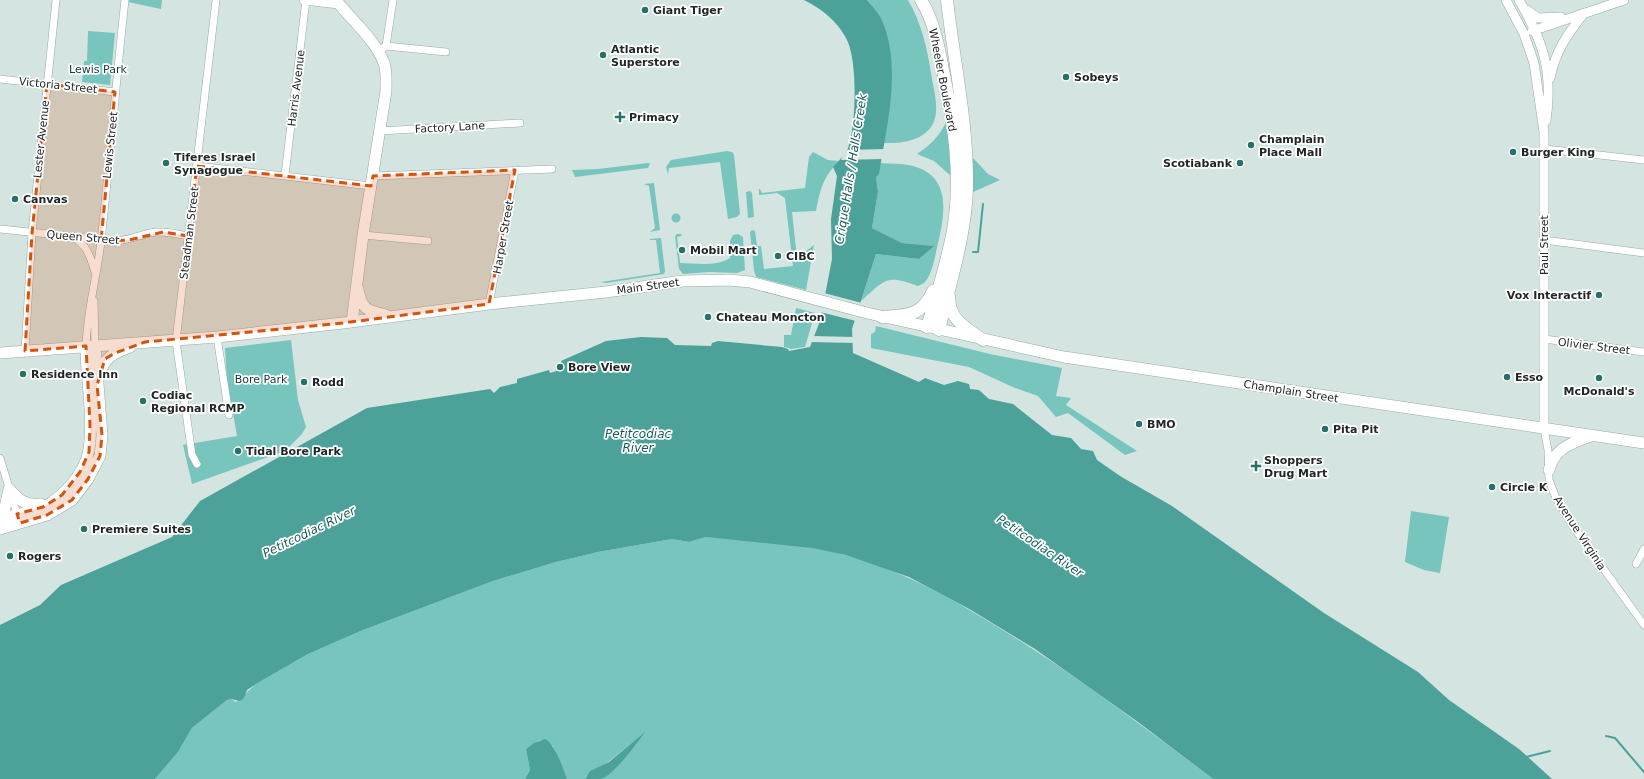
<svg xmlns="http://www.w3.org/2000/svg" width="1644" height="779" font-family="'DejaVu Sans',sans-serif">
  <rect width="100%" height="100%" fill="#d3e4e1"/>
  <path fill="#77c5bc" d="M128,0h34l-1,9 -33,-7z
    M867,0h41c13,22 19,47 23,73 2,13 6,26 5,39 -2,27 -31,32 -52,31 6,-41 13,-83 -2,-123 -3,-7 -10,-14 -15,-20z
    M88,31l27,2 -5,52 -28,-3 2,-21h3z
    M947,121l4,55 -17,-15 -17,-7c14,-9 22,-18 30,-33z
    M727,151l5,1 2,3 6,59 -3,3 -9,2 -8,-57 -51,6 -1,6 -2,-7 5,-7z
    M813,152l15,8 11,1c-16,16 -19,29 -23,50l-24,1 5,46 17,-13 -8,45 -50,-13 -2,-7 -4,-38 2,-2 3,1 2,15h4l3,23 29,-3 -8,-68 -8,-5 -18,2v-6h1l2,4 43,-5 4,-31z
    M973,158l15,16 12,6 -27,12z
    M648,163l2,1 -2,4 -73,9 -3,-7 26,-1z
    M880,163c9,1 19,0 28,2 43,8 38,45 30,78 -3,12 -5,31 -14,40l-6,3c-32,-12 -32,-7 -57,15l15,-47 43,5 14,-13 -31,-3 -30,-15 6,-36 -2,-15z
    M654,183l6,47 -10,2 5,-4 -6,-42 -5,-2z
    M750,191l2,2 2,24 -6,1 -2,-26z
    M671.5 218a4.5 4.5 0 1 1 9 0a4.5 4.5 0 1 1-9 0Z
    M677,234h5l-1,2 -4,1 3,26c16,0 36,4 50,-5v-17l3,-6 5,-1 5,3 2,33 -8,3 -28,-1 -26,2 -4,-5 -4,-33z
    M661,238l4,33 -1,3 -58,9 -5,-1 59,-9 -4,-33h-6v-1z
    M796,308l19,5 -10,34 -15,2 -1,-1 -5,-1v-12h7z
    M876,326l114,28 72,14 -6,28 15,2 -5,7 71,46 -12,4 -57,-42 -12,4 -18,-21 -23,-8 -46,-21 -98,-19v-14l4,-2z
    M291,340l7,60 8,27 -4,7 -17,17 -93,33 -9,-39 54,-9 -10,-57 -2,-31z
    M1411,511l38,6 -9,56 -16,-3 -19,-8z
    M706,537c47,4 95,6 140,18 55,15 103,42 150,71 76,46 146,100 217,153h-612l19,-16 23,-29 -35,28 -22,14 -1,3h-18l-14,-33 -13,-6 -14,9 4,21 -5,9h-370l23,-27 14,-24 35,-28 4,-1 5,3 20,-18 52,-30 55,-24 130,-49 63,-19 42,-10 74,-13 17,3z"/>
  <path fill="#4ca299" d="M804,0h63c5,6 12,13 15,20 20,48 5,104 -3,154l-3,3 2,15 -6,36 30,15 32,3 -15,13 -43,-5 -24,75 1,24 66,29 6,-4 19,7 14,-4 11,3 1,5 9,1 10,9 24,5 39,31 19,3 10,11 12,2 4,9 23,16 52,30 152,107 94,59 31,28 70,49 33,30h-339l-75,-57 -103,-73 -64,-39 -62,-33 -63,-22 -34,-7 -106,-11 -17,5 -17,-3 -74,13 -42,10 -63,19 -130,49 -55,24 -52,30 -9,6 -3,8 -4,3 -9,-2 -4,1 -35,28 -14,24 -23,27h-155v-154l40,-20 21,-20 111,-48 28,-36 167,-93 123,-19 4,4 6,-6 17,-4v-4l32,-9 1,3 13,-4 -2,-8 45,-20 35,-4 26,1 8,7 36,1 1,-3 6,-2 64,6 6,2 1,2 21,-4 10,-26 12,-62 -1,-40 6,-43 -4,-9c6,-7 14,-13 16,-22 7,-23 9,-86 -3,-107 -10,-18 -24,-29 -42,-38z
    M645,732c-8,11 -32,44 -44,47 -5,0 -11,0 -16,0l5,-8 19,-9z
    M545,739c10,5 18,29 22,40h-42l5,-9 -4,-21 8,-6z"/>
  <path fill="#d3e4e1" d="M885,149l-2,10 -42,1 4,-10z
    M824,293l38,10 -6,18 -36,-9z
    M812,336l42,1v6l-44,-1z"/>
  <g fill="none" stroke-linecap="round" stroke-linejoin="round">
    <path stroke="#4ca299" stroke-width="2" d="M973,252h5l5,-48
      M1606,736l9,2 29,34
      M1526,757l24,-6"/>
    <g stroke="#99a9a7" stroke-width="8">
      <path id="street" d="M386,46l60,6
        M383,48l3,-2 7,-46
        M0,79l115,13
        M380,131l140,-8
        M1545,149l99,11
        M197,166l174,20
        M285,175l21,-175
        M373,176l179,-7
        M0,229l116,12c12,-1 22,-5 34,-8 12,-3 26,1 38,3
        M363,235l65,6
        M76,239c12,8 15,20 19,33
        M1544,240l100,13
        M94,301l1,45
        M489,304l26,-134
        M217,337l12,78
        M1544,339l100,13
        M86,346c1,-35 11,-69 15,-105 9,-80 15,-161 24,-241
        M25,351l7,-118 24,-233
        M1544,429l4,21 1,30 7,18 16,27 72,100
        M0,458l18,59
        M197,464l-5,-9 -16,-114 40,-341
        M1636,564l8,-15"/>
    </g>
    <g stroke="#99a9a7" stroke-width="10">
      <path id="secondary" d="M304,0l35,4
        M1506,0l18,34 10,29 10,69v297
        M1519,0c25,43 34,71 27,121
        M1527,10l11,8 23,-1
        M1532,31l92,-31
        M1550,78c6,-28 17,-43 34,-65"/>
    </g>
    <g stroke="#99a9a7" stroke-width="12">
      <path id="primary" d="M336,0c15,20 39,39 48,63 3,9 2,19 2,28l-23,144 -11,87
        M358,289c4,21 8,21 28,26
        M0,353l217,-16 126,-14 146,-19 117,-12 77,-11 46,-1 21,2 117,31 197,44 580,86
        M99,377c4,-19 14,-24 31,-30
        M1549,470c5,-22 23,-27 42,-34
        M9,489c10,11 16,17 32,15
        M0,515l5,-7 4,-19
        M0,518c14,-3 32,-5 44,-11 20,-11 41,-34 45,-57 5,-34 -3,-70 -3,-104
        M0,529l47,-14 25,-15 16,-21 12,-23 2,-21 -7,-89"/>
    </g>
    <g stroke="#99a9a7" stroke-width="13">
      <path id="highway" d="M921,0c14,23 18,49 23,75 10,50 18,104 9,155 -6,33 -16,65 -26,97
        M949,296c0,24 16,31 34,44
        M882,317c25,-2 39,0 51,-26
        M939,330c11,-47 27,-95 28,-143 1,-62 -13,-125 -20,-187"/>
    </g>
    <use href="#street" stroke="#fff" stroke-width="7"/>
    <use href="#secondary" stroke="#fff" stroke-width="9"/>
    <use href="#primary" stroke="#fff" stroke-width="11"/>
    <use href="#highway" stroke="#fff" stroke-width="12"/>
  </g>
  <path fill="#d4540f" fill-opacity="0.2" stroke="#d4540f" stroke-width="3" stroke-dasharray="8 5" stroke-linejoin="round" d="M47,84l68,8 -14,149 28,-1 34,-8 25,4 9,-70 174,20 2,-10 142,-6 -26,134 -146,19 -198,19 -30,11 -10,6 -8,26 5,50 -2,21 -12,23 -16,21 -25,15 -27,8 -3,-9 26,-7 19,-12 18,-23 9,-20 1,-27 -4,-79 -61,5 7,-118z"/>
  <g fill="#28716a" stroke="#fff" stroke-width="1.5">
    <circle cx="645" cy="10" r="4"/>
    <circle cx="603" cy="55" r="4"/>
    <circle cx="1066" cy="77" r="4"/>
    <path d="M618 111h4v4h4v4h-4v4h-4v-4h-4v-4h4z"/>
    <circle cx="1251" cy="145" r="4"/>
    <circle cx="1513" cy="152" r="4"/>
    <circle cx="166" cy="163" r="4"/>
    <circle cx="1240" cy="163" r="4"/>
    <circle cx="15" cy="199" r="4"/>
    <circle cx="682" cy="250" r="4"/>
    <circle cx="778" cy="256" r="4"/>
    <circle cx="1599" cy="295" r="4"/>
    <circle cx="708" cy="317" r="4"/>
    <circle cx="560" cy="367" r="4"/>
    <circle cx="23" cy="374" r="4"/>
    <circle cx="1507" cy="377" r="4"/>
    <circle cx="1599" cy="378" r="4"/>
    <circle cx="304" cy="382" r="4"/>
    <circle cx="143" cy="401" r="4"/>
    <circle cx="1139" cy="424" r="4"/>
    <circle cx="1325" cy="429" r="4"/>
    <circle cx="238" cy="451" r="4"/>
    <path d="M1254 460h4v4h4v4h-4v4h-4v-4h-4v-4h4z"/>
    <circle cx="1492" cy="487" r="4"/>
    <circle cx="84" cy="529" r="4"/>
    <circle cx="10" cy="556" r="4"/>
  </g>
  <g text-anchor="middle" stroke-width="3.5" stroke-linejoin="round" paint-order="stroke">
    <g font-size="11" font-weight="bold" fill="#212726" stroke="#fff" text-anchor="start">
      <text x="653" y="14">Giant Tiger</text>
      <text x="611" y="53">Atlantic<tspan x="611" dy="13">Superstore</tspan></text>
      <text x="1074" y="81">Sobeys</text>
      <text x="629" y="121">Primacy</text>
      <text x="1259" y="143">Champlain<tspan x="1259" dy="13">Place Mall</tspan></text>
      <text x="1521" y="156">Burger King</text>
      <text x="174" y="161">Tiferes Israel<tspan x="174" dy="13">Synagogue</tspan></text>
      <text x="1232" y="167" text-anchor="end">Scotiabank</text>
      <text x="23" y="203">Canvas</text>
      <text x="690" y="254">Mobil Mart</text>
      <text x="786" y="260">CIBC</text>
      <text x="1591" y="299" text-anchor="end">Vox Interactif</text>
      <text x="716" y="321">Chateau Moncton</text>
      <text x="568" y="371">Bore View</text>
      <text x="31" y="378">Residence Inn</text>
      <text x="1515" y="381">Esso</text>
      <text x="312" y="386">Rodd</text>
      <text x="1599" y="395" text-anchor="middle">McDonald's</text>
      <text x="151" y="399">Codiac<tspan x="151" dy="13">Regional RCMP</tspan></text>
      <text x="1147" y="428">BMO</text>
      <text x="1333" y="433">Pita Pit</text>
      <text x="246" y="455">Tidal Bore Park</text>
      <text x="1264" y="464">Shoppers<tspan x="1264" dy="13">Drug Mart</tspan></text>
      <text x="1500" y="491">Circle K</text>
      <text x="92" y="533">Premiere Suites</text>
      <text x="18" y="560">Rogers</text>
    </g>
    <g font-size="11" fill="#133c37" stroke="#fff">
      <text x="98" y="73">Lewis Park</text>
      <text x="261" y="383">Bore Park</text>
    </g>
    <g font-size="11" fill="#212726" stroke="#fff">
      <text transform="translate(943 80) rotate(79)" y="4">Wheeler Boulevard</text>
      <text transform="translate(58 85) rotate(6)" y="4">Victoria Street</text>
      <text transform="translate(296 88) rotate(-83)" y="4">Harris Avenue</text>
      <text transform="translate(450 127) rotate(-3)" y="4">Factory Lane</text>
      <text transform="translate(41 139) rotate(-84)" y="4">Lester Avenue</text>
      <text transform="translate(110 145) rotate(-84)" y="4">Lewis Street</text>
      <text transform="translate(189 233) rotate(-83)" y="4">Steadman Street</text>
      <text transform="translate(83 237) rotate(5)" y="4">Queen Street</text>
      <text transform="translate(503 237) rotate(-80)" y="4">Harper Street</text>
      <text transform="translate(1544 245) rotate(-90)" y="4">Paul Street</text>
      <text transform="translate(648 286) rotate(-8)" y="4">Main Street</text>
      <text transform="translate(1594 346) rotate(7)" y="4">Olivier Street</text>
      <text transform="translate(1291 391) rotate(9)" y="4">Champlain Street</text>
      <text transform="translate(1580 533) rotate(57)" y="4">Avenue Virginia</text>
    </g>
    <g font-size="12" font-style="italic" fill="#175e58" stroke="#fff">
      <text transform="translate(851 169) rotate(-81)" y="4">Crique Halls / Halls Creek</text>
      <text x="638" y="438">Petitcodiac<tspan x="638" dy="14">River</tspan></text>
      <text transform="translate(309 532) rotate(-26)" y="4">Petitcodiac River</text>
      <text transform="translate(1040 546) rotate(34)" y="4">Petitcodiac River</text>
    </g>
  </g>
</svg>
